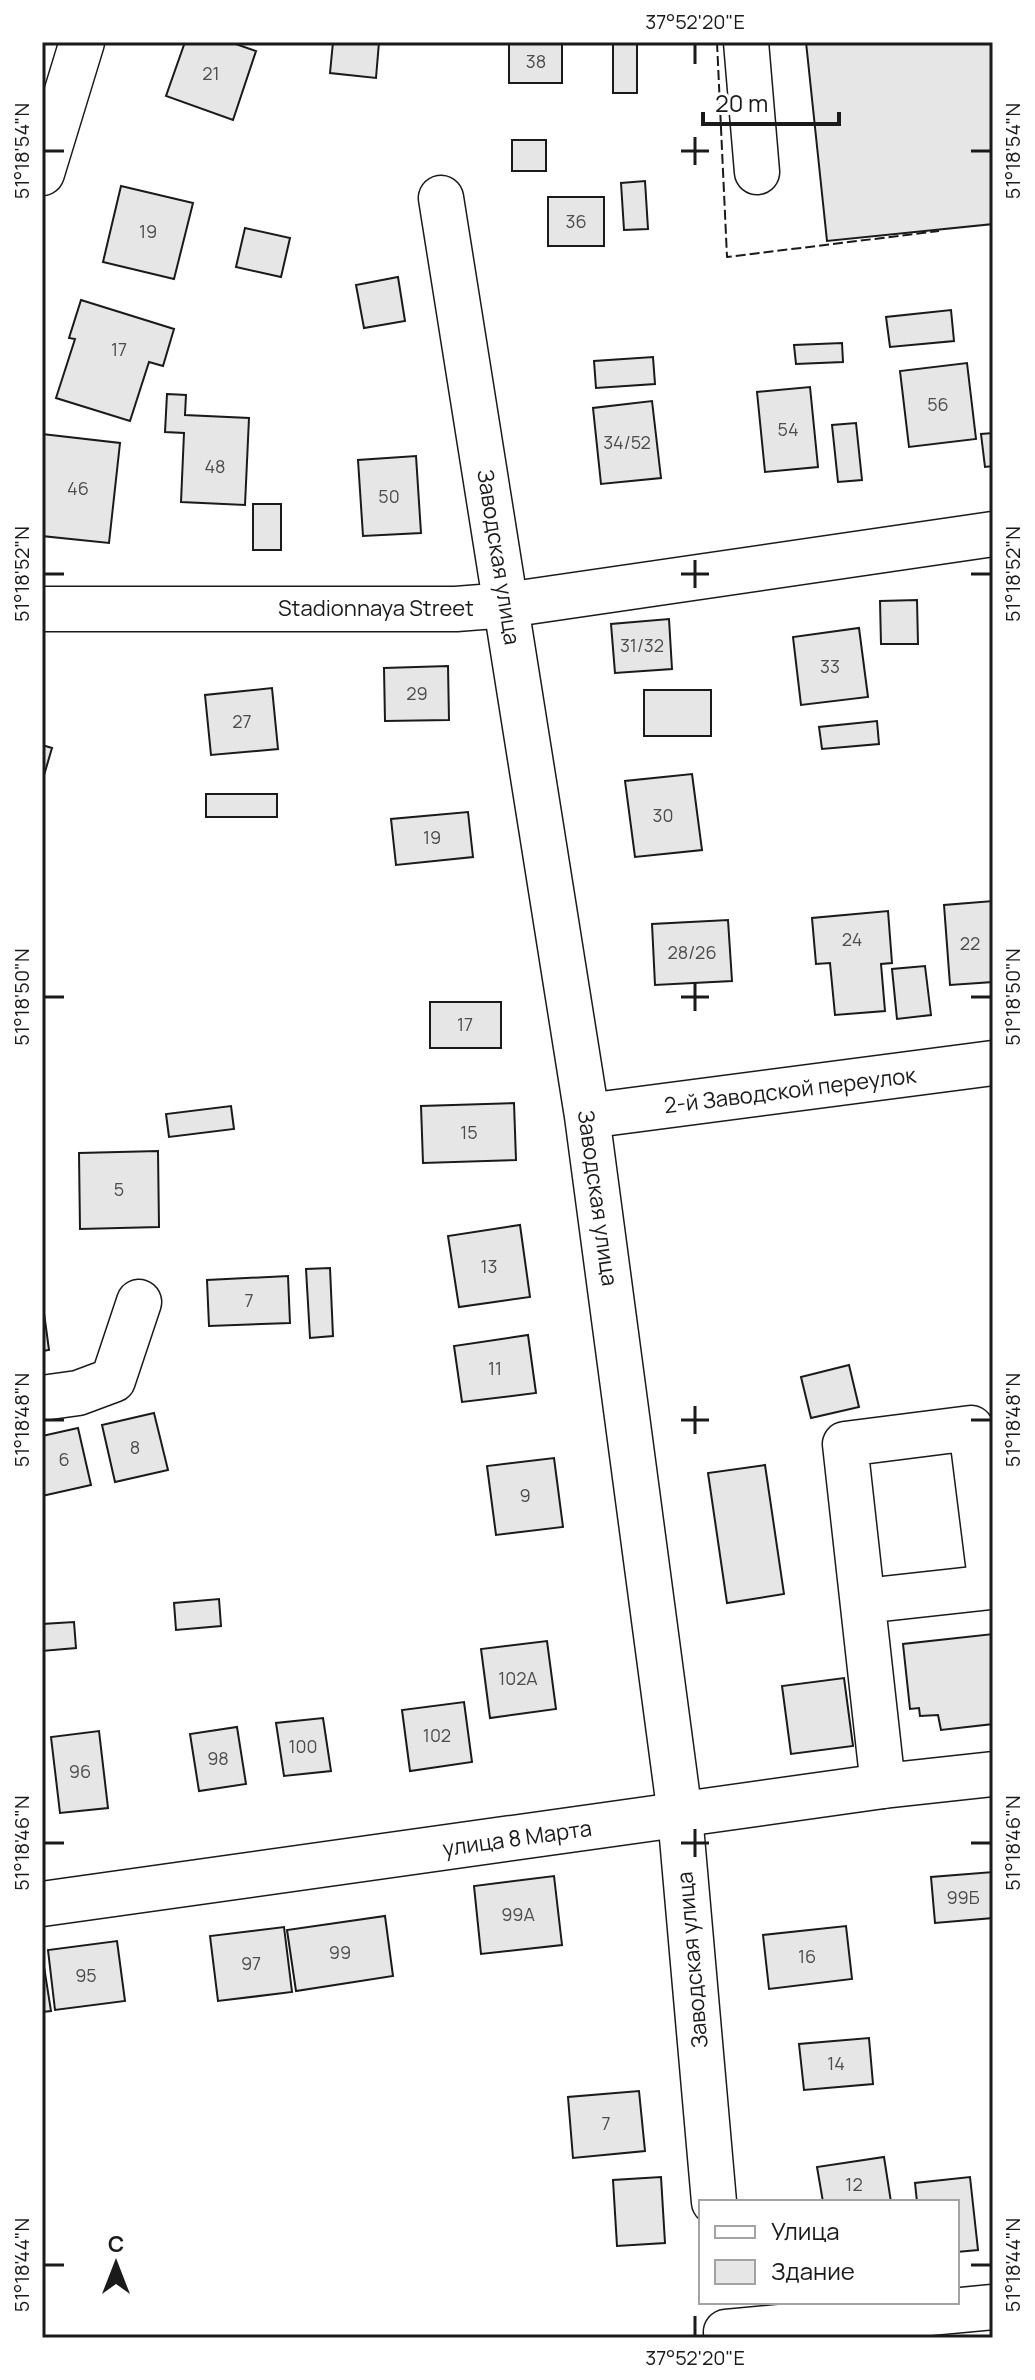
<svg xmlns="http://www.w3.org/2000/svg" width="1035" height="2380" font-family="Manrope,sans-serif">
  <rect width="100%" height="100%" fill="#fff"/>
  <path fill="#e6e6e6" stroke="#1a1a1a" stroke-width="2" d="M185,42h45l26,9 -23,69 -67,-24z
    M333,42h46l-3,36 -46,-5z
    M509,42h53v41h-53z
    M613,42h24v51h-24z
    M806,42h187v182l-166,17z
    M512,140h34v31h-34z
    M645,181l3,48 -24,1 -3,-47z
    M121,186l72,17 -19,76 -71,-17z
    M548,197h56v49h-56z
    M245,228l45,10 -9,39 -45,-10z
    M398,277l7,44 -41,7 -8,-43z
    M81,300l93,29 -11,37 -14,-4 -19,59 -74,-23 19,-59 -6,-1z
    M951,310l3,31 -64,6 -4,-30z
    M842,343l1,19 -47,2 -2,-19z
    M653,357l2,27 -59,4 -2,-27z
    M967,363l9,76 -67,8 -9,-76z
    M810,387l8,80 -53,5 -8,-80z
    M167,394l19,1 -1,20 64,3 -4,87 -64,-3 3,-69 -19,-1z
    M652,401l9,77 -60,6 -8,-76z
    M856,423l6,57 -24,2 -6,-57z
    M993,433v33l-8,1 -4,-33z
    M42,434l78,9 -11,100 -67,-7z
    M416,456l5,77 -58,3 -5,-76z
    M253,504h28v46h-28z
    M917,600l1,44h-37l-1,-43z
    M669,619l3,50 -57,4 -4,-49z
    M859,628l9,69 -67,8 -8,-68z
    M448,666l1,54 -64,1 -1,-53z
    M272,688l6,61 -67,6 -6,-60z
    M644,690h67v46h-67z
    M877,721l2,23 -57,5 -3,-22z
    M42,745l10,3 -10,34z
    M692,774l10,76 -67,7 -10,-76z
    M206,794h71v23h-71z
    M468,812l5,45 -77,8 -5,-46z
    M993,901v81l-43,3 -6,-80z
    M888,911l4,52 -11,1 4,47 -50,4 -5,-52 -14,1 -4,-46z
    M728,920l4,61 -77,4 -3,-61z
    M925,966l6,49 -34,4 -5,-50z
    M430,1002h71v46h-71z
    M514,1103l2,57 -93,3 -2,-57z
    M231,1106l3,23 -65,8 -3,-23z
    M158,1151l1,76 -79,2 -1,-76z
    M520,1225l10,72 -71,10 -11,-71z
    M330,1268l3,68 -23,2 -4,-69z
    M288,1276l2,47 -81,3 -2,-46z
    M42,1298l7,52 -7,1z
    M528,1335l8,58 -74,9 -8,-56z
    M849,1365l10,42 -48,11 -10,-41z
    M154,1413l14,57 -53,12 -13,-57z
    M78,1428l13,57 -49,11v-60z
    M554,1458l9,69 -67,8 -9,-69z
    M765,1465l19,129 -57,9 -19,-130z
    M219,1599l2,27 -45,4 -2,-27z
    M74,1622l2,26 -34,3v-27z
    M993,1634v90l-52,6 -3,-15 -18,1 -1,-8 -9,1 -7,-65z
    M547,1641l9,68 -66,9 -9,-69z
    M844,1678l9,68 -62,8 -9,-68z
    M464,1702l8,60 -62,9 -8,-61z
    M323,1718l8,53 -47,5 -8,-53z
    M237,1727l9,57 -47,7 -9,-57z
    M99,1731l9,77 -48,5 -9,-76z
    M993,1872v46l-58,5 -4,-46z
    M554,1876l8,69 -81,9 -7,-68z
    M385,1916l8,60 -97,15 -9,-61z
    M846,1926l6,53 -83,10 -6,-54z
    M284,1927l8,65 -74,9 -8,-65z
    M117,1941l8,60 -70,9 -7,-60z
    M42,1954l9,57 -9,1z
    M869,2038l4,46 -69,6 -5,-46z
    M639,2091l6,60 -72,7 -5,-61z
    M884,2157l7,45h-68l-6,-35z
    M661,2177l4,66 -48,3 -4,-66z
    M970,2177l8,73 -21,2v-50h-40l-2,-19z"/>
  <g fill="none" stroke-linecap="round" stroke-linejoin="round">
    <g stroke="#1a1a1a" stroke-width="47">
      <path id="minor" d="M746,42l11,130
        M441,198l146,918 93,699 34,387
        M42,609h414l51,-4 486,-71
        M587,1116l406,-53
        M42,1398l36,-5 35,-13 26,-78
        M864,1601l127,-14 -20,-159 -126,16 38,342
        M726,2332l267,-25"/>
    </g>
    <g stroke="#1a1a1a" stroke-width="47">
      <path id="major" d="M42,173l40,-131
        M42,1904l841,-118 110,-12"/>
    </g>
    <use href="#minor" stroke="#fff" stroke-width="44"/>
    <use href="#major" stroke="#fff" stroke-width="44"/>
    <path stroke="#1a1a1a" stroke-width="2" stroke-dasharray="10 4" stroke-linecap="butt" d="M717,42l10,215 212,-26"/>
  </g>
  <path fill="none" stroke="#1a1a1a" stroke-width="3" d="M695,44v20M695,137v28M44,151h20M681,151h28M971,151h20M695,560v28M44,574h20M681,574h28M971,574h20M695,983v28M44,997h20M681,997h28M971,997h20M695,1406v28M44,1420h20M681,1420h28M971,1420h20M695,1829v28M44,1843h20M681,1843h28M971,1843h20M44,2265h20M971,2265h20M695,2316v20"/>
  <g text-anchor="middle" stroke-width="6" stroke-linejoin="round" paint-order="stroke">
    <g font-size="18" fill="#4d4d4d">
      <text x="536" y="68">38</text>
      <text x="211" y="80">21</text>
      <text x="576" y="228">36</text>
      <text x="148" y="238">19</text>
      <text x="119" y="356">17</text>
      <text x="938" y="411">56</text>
      <text x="788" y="436">54</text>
      <text x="627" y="449">34/52</text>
      <text x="215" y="473">48</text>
      <text x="78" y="495">46</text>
      <text x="389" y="503">50</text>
      <text x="642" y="652">31/32</text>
      <text x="830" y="673">33</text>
      <text x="417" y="700">29</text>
      <text x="242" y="728">27</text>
      <text x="663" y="822">30</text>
      <text x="432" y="844">19</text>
      <text x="852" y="946">24</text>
      <text x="970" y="950">22</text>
      <text x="692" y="959">28/26</text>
      <text x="465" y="1031">17</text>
      <text x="469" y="1139">15</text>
      <text x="119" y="1196">5</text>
      <text x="489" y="1273">13</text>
      <text x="249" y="1307">7</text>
      <text x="495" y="1375">11</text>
      <text x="135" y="1454">8</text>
      <text x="64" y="1466">6</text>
      <text x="525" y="1502">9</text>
      <text x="518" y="1685">102А</text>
      <text x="437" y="1742">102</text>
      <text x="303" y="1753">100</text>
      <text x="218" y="1765">98</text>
      <text x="80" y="1778">96</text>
      <text x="963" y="1904">99Б</text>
      <text x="518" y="1921">99А</text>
      <text x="340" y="1959">99</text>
      <text x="807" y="1963">16</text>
      <text x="251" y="1970">97</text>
      <text x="86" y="1982">95</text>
      <text x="836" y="2070">14</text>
      <text x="606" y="2130">7</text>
      <text x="854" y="2191">12</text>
    </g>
    <g font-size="22" fill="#1a1a1a" stroke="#fff">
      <text transform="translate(499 557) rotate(81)" y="8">Заводская улица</text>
      <text x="376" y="616">Stadionnaya Street</text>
      <text transform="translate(790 1090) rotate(-7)" y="8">2-й Заводской переулок</text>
      <text transform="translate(598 1198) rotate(82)" y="8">Заводская улица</text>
      <text transform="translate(517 1838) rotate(-8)" y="8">улица 8 Марта</text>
      <text transform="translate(692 1960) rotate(-95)" y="8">Заводская улица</text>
    </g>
  </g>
  <rect width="1035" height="2380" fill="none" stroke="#ffffff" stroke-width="88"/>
  <rect x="699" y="2200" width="260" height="104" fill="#ffffff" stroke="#a3a3a3" stroke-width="2"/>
  <rect x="715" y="2226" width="40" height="12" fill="#ffffff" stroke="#a3a3a3" stroke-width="2"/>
  <text x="771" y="2240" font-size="24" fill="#1a1a1a">Улица</text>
  <rect x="715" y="2260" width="40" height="24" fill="#e6e6e6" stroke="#a3a3a3" stroke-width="2"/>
  <text x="771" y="2280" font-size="24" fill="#1a1a1a">Здание</text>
  <g transform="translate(116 2264)" stroke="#ffffff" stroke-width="6" paint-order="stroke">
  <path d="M0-6L14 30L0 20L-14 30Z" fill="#1a1a1a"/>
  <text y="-12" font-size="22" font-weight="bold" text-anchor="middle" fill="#1a1a1a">С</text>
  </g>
  <path d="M703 112v12h136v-12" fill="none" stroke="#1a1a1a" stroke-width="4"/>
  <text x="715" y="112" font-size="24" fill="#1a1a1a" stroke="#ffffff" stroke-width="6" paint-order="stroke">20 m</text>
  <rect x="44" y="44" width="947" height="2292" fill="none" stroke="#1a1a1a" stroke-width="3"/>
  <g font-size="20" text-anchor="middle" fill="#1a1a1a">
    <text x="695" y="29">37°52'20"E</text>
    <text transform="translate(22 151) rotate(-90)" y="7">51°18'54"N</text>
    <text transform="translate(1013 151) rotate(-90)" y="7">51°18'54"N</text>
    <text transform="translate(22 574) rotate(-90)" y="7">51°18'52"N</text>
    <text transform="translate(1013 574) rotate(-90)" y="7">51°18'52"N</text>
    <text transform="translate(22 997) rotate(-90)" y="7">51°18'50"N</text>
    <text transform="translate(1013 997) rotate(-90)" y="7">51°18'50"N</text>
    <text transform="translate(22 1420) rotate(-90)" y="7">51°18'48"N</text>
    <text transform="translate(1013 1420) rotate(-90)" y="7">51°18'48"N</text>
    <text transform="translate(22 1843) rotate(-90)" y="7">51°18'46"N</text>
    <text transform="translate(1013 1843) rotate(-90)" y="7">51°18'46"N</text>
    <text transform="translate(22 2265) rotate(-90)" y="7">51°18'44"N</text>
    <text transform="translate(1013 2265) rotate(-90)" y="7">51°18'44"N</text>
    <text x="695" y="2365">37°52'20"E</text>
  </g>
</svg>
